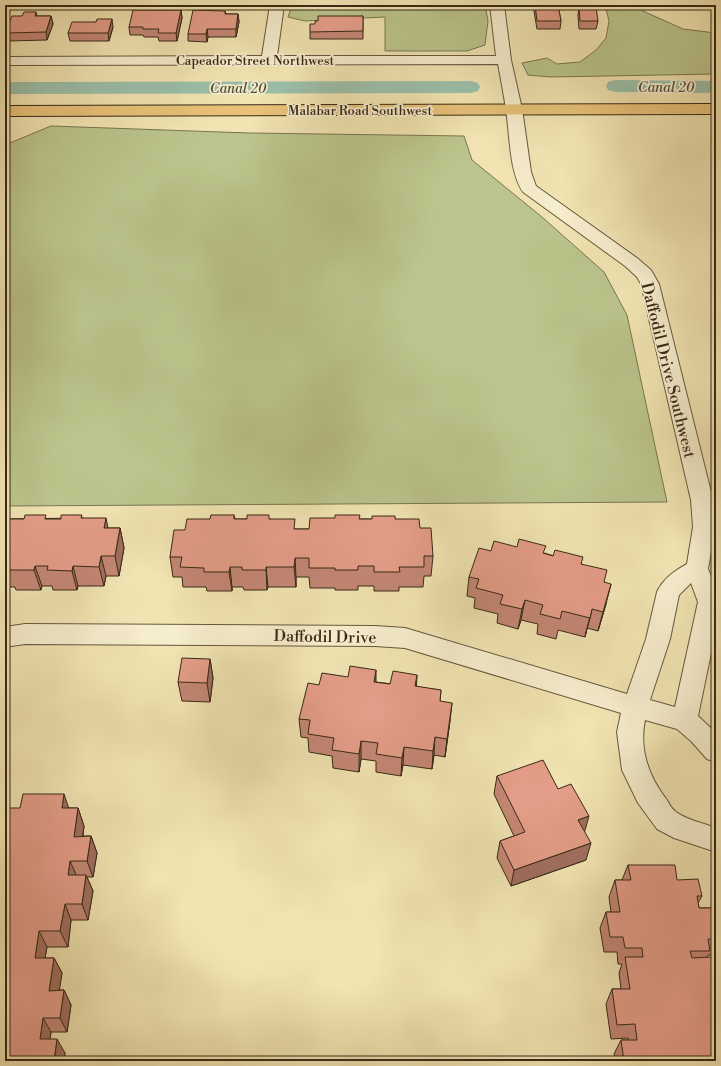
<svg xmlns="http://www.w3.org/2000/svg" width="721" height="1066" font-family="'Libre Bodoni',serif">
  <rect width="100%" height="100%" fill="#f1e4b2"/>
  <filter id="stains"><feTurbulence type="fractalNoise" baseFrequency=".005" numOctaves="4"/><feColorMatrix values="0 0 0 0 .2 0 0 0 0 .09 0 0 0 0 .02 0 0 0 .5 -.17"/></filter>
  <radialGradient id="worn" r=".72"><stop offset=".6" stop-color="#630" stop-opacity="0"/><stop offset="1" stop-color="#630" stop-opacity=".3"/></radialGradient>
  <path fill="#bbc48c" stroke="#797651" d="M292,5h193l3,16 -3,24 -18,6h-82v-34l-80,4 -17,-4z
    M605,5h37l1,6 40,18 33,4v41l-166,3 -22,-2 -6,-12 25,-5 10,6 23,-2 16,-12 10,-12 3,-17z
    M51,126l198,7 215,3 8,24 70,57 62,55 23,43 40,187 -662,4v-361z"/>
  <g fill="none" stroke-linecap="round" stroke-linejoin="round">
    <path fill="#9bbfaa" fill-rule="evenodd" d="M615,80l101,1v12l-101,-1 -7,-2 -2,-4 2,-4z
      M471,81l7,2 2,4 -2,4 -7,2 -466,1v-12z"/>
    <g stroke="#66583d" stroke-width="2">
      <path id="minor" d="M270,5h14l-7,51h219l-6,-51h14l7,55 11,49 9,63 5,14 101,72 14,12 8,14 54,216 2,27 -7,42 8,19v41l-18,87 18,17v29l-9,-3 -16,-18 -14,-12 -32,-9c-6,30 4,57 22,80 2,4 5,9 9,12 11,8 27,11 40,16v24l-42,-14 -17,-9 -19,-26 -16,-33 -5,-38 4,-19 -216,-65 -30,-2 -350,-2 -20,3v-20l20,-3 350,2 30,2 222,66 19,-55 11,-47c6,-13 17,-21 30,-28l6,-37 -2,-27 -50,-216 -4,-7 -12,-11 -102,-74c-14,-20 -13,-58 -17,-82 -2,-15 -5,-30 -8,-46l-493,1v-8l257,-1zM691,583l7,19 -23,105 -25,-7 20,-61 9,-44z"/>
    </g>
    <g stroke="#372916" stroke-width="2">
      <path id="major" d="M716,104v10l-711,2v-10z"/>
    </g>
    <use href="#minor" fill="#f6edcd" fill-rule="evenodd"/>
    <use href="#major" fill="#e8c279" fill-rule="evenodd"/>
  </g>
  <path fill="#c48775" stroke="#372916" d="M534,5h24l3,16 -1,8h-23l-3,-18z
    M579,7l19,14 -2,8h-17l-1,-14z
    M181,10l1,8 -5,23h-18l-1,-4h-14l-1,-2h-13l-1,-8z
    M225,11l1,3h12l1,8 -3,15h-28l-1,5 -19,-1v-7z
    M36,12l1,4h14l2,8 -6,16 -40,1 -2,-8 17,-17z
    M363,16v23h-53v-7l8,-11z
    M96,22l17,5 -4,14h-39l-2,-8z
    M234,515l1,4h35l25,10h14l51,-10h35l25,9 13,28 -2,20h-7l-1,11h-24v4h-25v-5h-16v4h-23v-2h-25l-1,-11h-13v10h-28l-1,3h-23l-1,-3h-11v4h-25l-1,-4h-23l-1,-10h-9l-3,-20 15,-27 25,-11z
    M83,518l25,10h12l4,20 -5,28h-13l-2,10h-26l-1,4h-24l-1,-4h-10l-1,4h-25l-1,-3h-10v-68z
    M544,553l38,11 22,18 2,22 -8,27 -11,-3 -2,9 -27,-7 -2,9 -19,-5 1,-10 -17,-4 -3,9 -21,-6 1,-9 -24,-6 1,-10 -8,-2 2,-19z
    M210,659l3,19 -3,24 -28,-1 -4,-19z
    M376,682l65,8 -1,11 10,20 -5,36 -11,-2 -2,14 -29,-4 -2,11 -25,-4v-11l-15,-2 -2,13 -26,-4 -1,-12 -23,-4 -1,-14 -7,-1 -2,-18z
    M497,776l61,13 28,71 -75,26 -14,-28 3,-17 14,-5 -20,-42z
    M69,808h9l6,18 -1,10h8l6,17 -4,24h-6l6,14 -5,29h-17l-3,27h-21l-2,11h9l8,15 -3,17h5l7,15 -4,27h-16l-1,7 15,14 -1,8h-59z
    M628,865l49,15 25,16 -4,7 1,5h17v44l-1,3h-7l-1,2 9,23v8l-2,3 2,70h-100l-2,-7 7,-14h7v-2l-17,1 -5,-35 6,-15h9l-2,-16 3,-9h-4l-1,-12h-13l-4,-24 6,-16h5l-2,-15 6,-17h7z"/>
  <path fill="#a06e5f" stroke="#372916" d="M181,10l1,8 -5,23 -1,-8z
    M238,14l1,8 -3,15v-8z
    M51,16l2,8 -6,16 -1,-8z
    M112,19l1,8 -4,14 -1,-8z
    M207,29l1,8 -1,5 -1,-8z
    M106,518l4,20 -6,-10z
    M120,528l4,20 -5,28 -4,-20z
    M101,556l5,20 -2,10 -5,-19z
    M295,558l1,19v10l-2,-20z
    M35,566l7,20 -1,4 -7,-20z
    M73,566l5,20 -1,4 -5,-19z
    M230,567l2,20v4l-3,-19z
    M266,567l2,20 -1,3 -1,-20z
    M611,584l-5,20 -8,27 5,-19z
    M525,600l-4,20 -3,9 4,-20z
    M592,609l-5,19 -2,9 5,-19z
    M210,659l3,19 -3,24 -3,-19z
    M376,670v18l-2,-6z
    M417,675l-1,19 -1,-8z
    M452,703l-2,18 -5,36 2,-18z
    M435,737l-1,18 -2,14 1,-18z
    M361,741v18l-2,13v-18z
    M404,747l-1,18 -2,11 1,-18z
    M64,794l6,18 -8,-4z
    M78,808l6,18 -4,28 -6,-17z
    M589,816l-5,18 -6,-14z
    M91,836l6,17 -4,24 -6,-16z
    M591,843l-5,17 -75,26 3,-16z
    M70,861l7,16 -9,-2z
    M86,875l7,16 -5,29 -6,-16z
    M65,904l6,16 -3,27 -8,-16z
    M39,931l8,16 -5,26 -7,-15z
    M54,958l8,15 -5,33 -8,-15z
    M64,990l7,15 -4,27 -7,-14z
    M43,1018l8,14 -3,21 -8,-14z
    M57,1039l8,14 -1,8h-10z"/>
  <path fill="#e49d88" stroke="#372916" d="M535,5h23l3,16h-24z
    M579,7h17l2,14h-18z
    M133,10h48l-5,23h-18l1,-4h-16v-2h-14z
    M193,10l32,1v3h13l-2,15h-29l-1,5h-18z
    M24,12h12l-1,4h16l-5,16 -41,1 7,-17h10z
    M318,16h45v15l-53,1v-8h5v-3h3z
    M97,19h15l-4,14h-40l4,-11h24z
    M25,515h21l-1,4h16v-4h21l-1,3h25l-2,10h16l-5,28h-14l-2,11 -26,-1 -1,5 -25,-1 1,-4h-13l-1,4h-25l1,-2h-5v-49h19z
    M211,515h23v4h13v-4h22v4h26l-1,10h15l1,-11h25v-3h25l-1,4h13v-3h23v3h24l1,9h11l2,28h-9v11h-25l1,5h-26v-6h-16v4h-23v-2h-26v-10h-14l-1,9h-28v3h-24v-3h-12l-1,5h-25v-4l-24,-1 2,-10h-12l4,-27h11l2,-11h23z
    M519,539l27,7 -3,7 10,3 2,-6 28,7 -2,7 26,6 -3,12 7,2 -8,28 -11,-3 -2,9 -28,-7 -2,8 -20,-5 3,-9 -18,-5 -3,9 -22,-5 3,-9 -27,-7 3,-9 -10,-2 10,-29 12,3 3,-10 23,6z
    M182,658l28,1 -3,24 -29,-1z
    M350,666l26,4 -2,12 16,2 3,-13 24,4 -2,11 26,4 -1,11 12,2 -5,36 -12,-2 -2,14 -29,-4 -2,11 -26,-4 2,-11 -17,-2 -2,13 -27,-4 2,-12 -26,-4 2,-14 -11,-1 9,-36 11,2 3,-12 26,4z
    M543,760l15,29 13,-5 18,32 -11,4 13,23 -77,27 -14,-29 25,-9 -28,-56z
    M23,794h41l-2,14h16l-4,29 17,-1 -4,25h-17l-2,14h18l-4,29h-17l-5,27h-21l-4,27h19l-5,33 15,-1 -4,28h-17l-3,21h17l-3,22h-49v-253h15z
    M628,865h47l2,15 21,-1 4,17h-5l2,12h17v31h-8l2,12h-20l2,7 19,-1 5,23v6h-3l1,7h2v68h-92l-3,-21h16l-2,-16 -18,1 -5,-36h18l-5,-32h18l-1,-9h-17l-2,-11h-13l-4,-25h14l-5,-32h16z"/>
  <g text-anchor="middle" stroke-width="3.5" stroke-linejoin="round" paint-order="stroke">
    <g font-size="13" fill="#372916" stroke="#f6edcd">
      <text x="255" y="65">Capeador Street Northwest</text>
      <text x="360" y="115">Malabar Road Southwest</text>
    </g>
    <g font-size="14" font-style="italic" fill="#504e3b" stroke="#f6edcd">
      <text x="666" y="92">Canal 20</text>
      <text x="238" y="93">Canal 20</text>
    </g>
    <g font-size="16" fill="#372916" stroke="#f6edcd">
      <text transform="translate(669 370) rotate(76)" y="6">Daffodil Drive Southwest</text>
      <text transform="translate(325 636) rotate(1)" y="6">Daffodil Drive</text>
    </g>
  </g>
  <rect width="721" height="1066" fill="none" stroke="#f1e4b2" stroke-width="20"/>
  <rect x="6" y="6" width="709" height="1054" fill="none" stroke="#372916" stroke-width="2"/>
  <rect x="10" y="10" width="701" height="1046" fill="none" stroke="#372916"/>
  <rect width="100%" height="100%" filter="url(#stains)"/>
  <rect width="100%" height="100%" fill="url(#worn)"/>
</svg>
